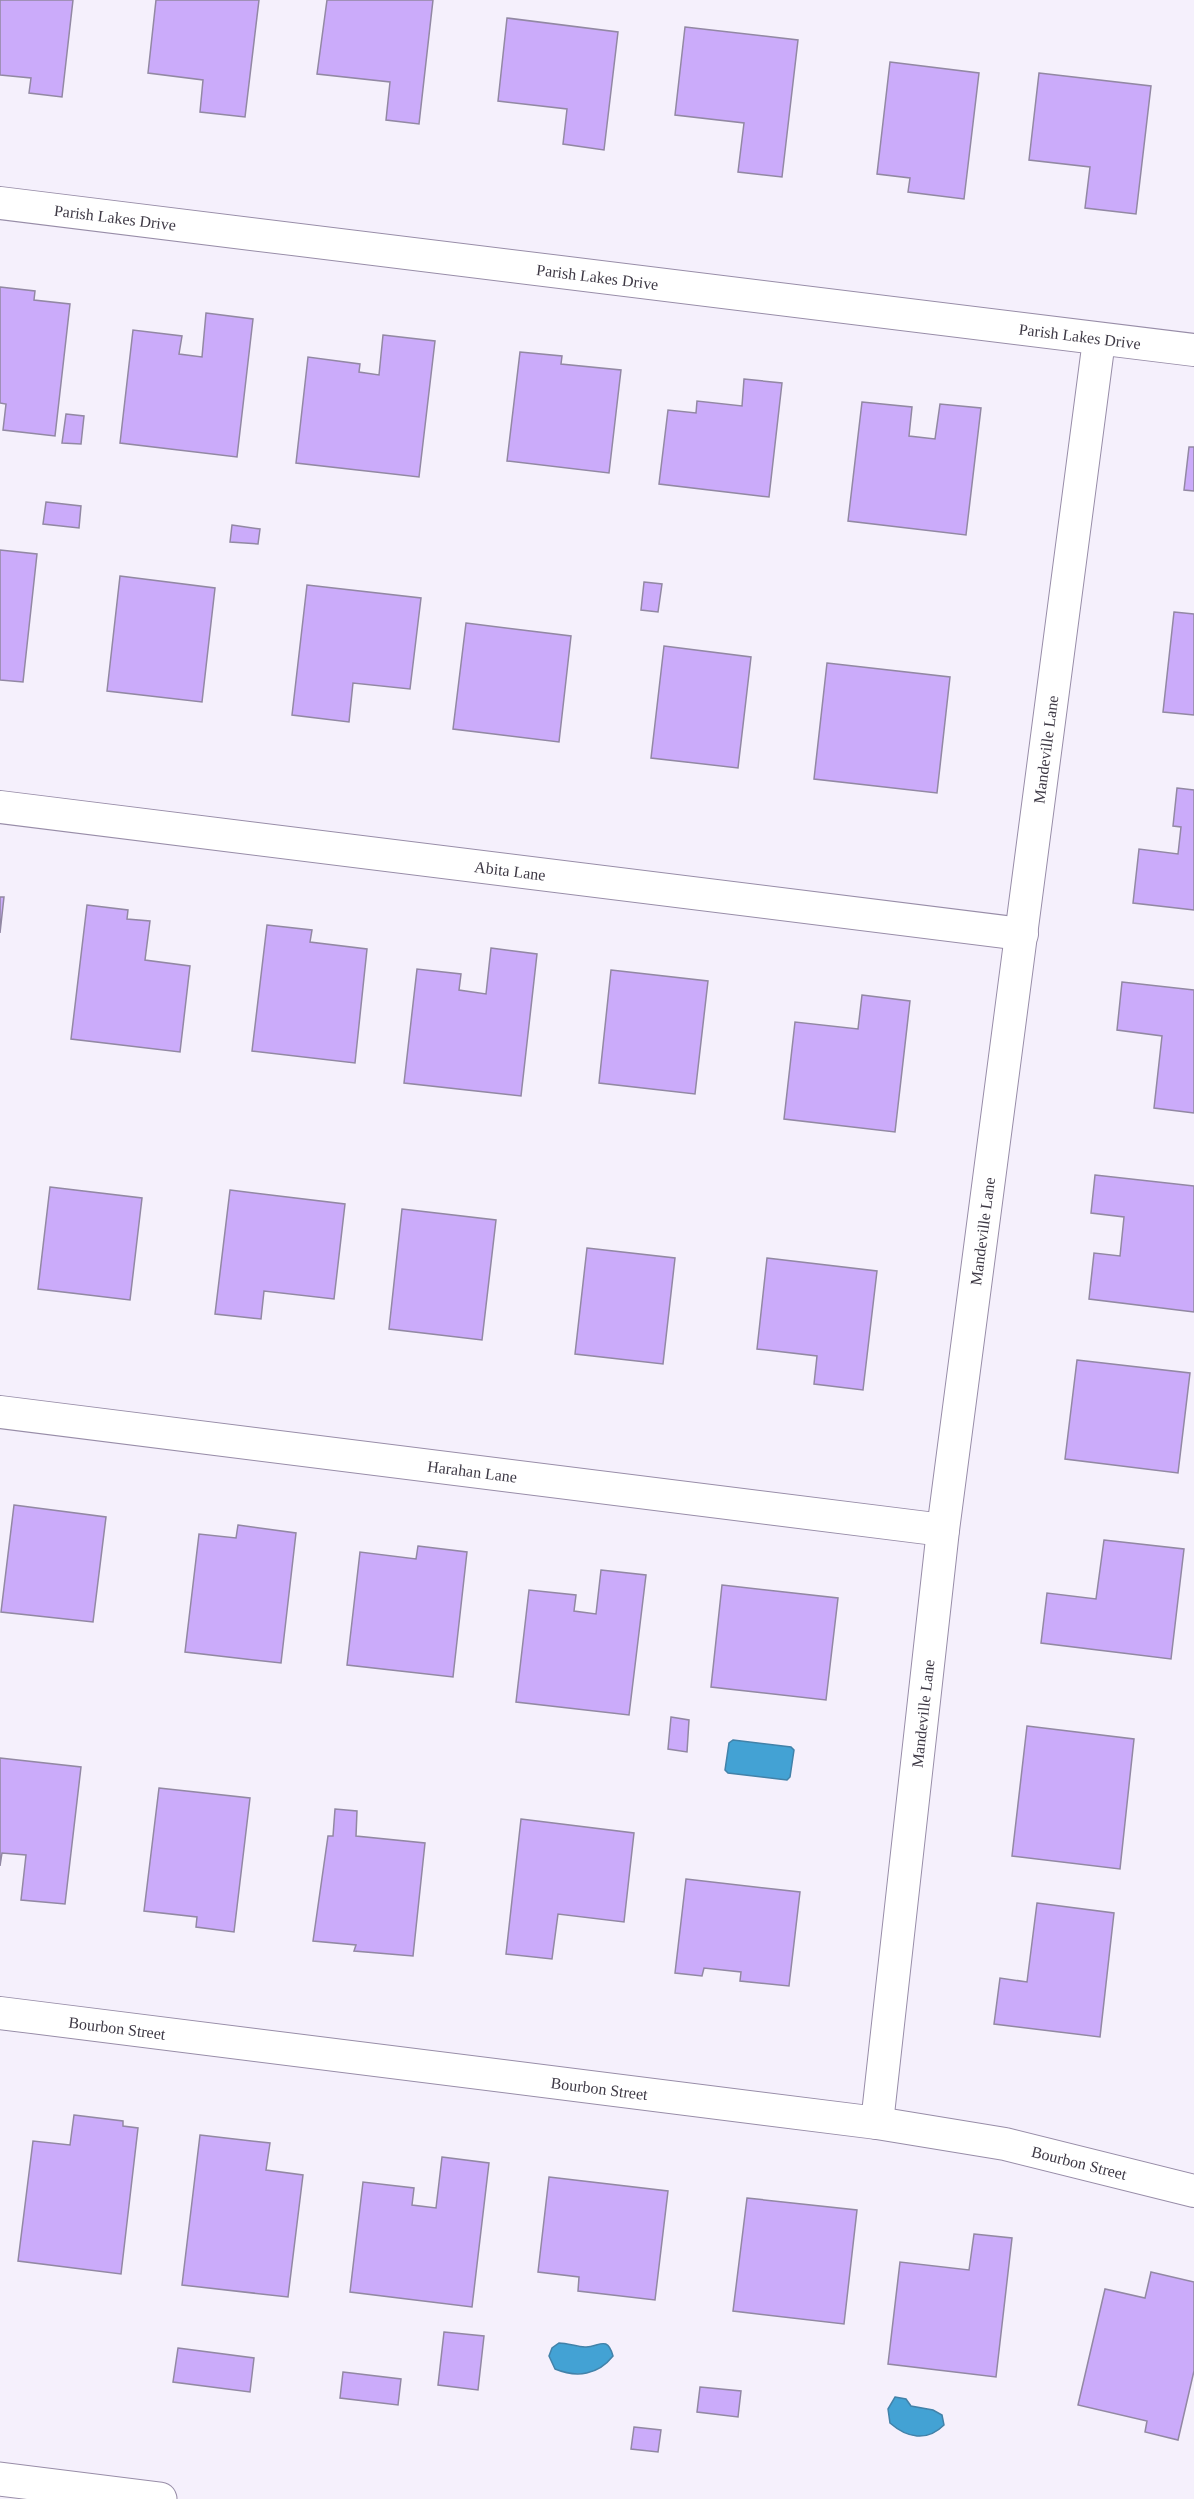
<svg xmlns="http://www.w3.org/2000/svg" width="1194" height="2499" font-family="'Times New Roman',serif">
  <rect width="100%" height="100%" fill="#f5f0fc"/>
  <path fill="#43a2d4" stroke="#4282a9" stroke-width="1.5" d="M733,1740l58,7 3,3 -4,27 -3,3 -59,-7 -3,-3 4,-27z
    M559,2343c9,0 18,4 26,4 13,1 22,-13 28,9 -15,19 -36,22 -58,13l-6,-13 3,-8z
    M895,2397l11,2 5,7 22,4 9,5 2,10c-17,17 -37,13 -54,-2l-2,-14z"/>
  <path fill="#cbabfa" stroke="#9288a3" stroke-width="1.5" d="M0,0h73l-11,97 -33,-4 2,-15 -31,-3z
    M156,0h103l-14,117 -45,-5 3,-32 -55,-7z
    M327,0h106l-14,124 -33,-4 4,-38 -73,-8z
    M507,18l111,14 -14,118 -41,-6 4,-35 -69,-8z
    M685,27l113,13 -16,137 -44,-5 6,-49 -69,-8z
    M890,62l89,11 -15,126 -56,-7 2,-14 -33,-4z
    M1039,73l112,13 -15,128 -51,-6 5,-41 -61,-7z
    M0,287l35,4 -1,9 36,4 -15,132 -52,-6 3,-26 -6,-1z
    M206,313l47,6 -16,138 -117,-14 13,-113 49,6 -3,18 23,3z
    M383,335l52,6 -16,136 -123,-14 12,-106 52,7 -1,8 20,3z
    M520,352l42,4 -1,8 60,6 -12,103 -102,-12z
    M744,379l38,4 -13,114 -110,-13 9,-74 28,3 1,-12 45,5z
    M862,402l50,5 -3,29 26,3 5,-35 41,4 -15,127 -118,-14z
    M66,414l18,2 -3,28 -19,-1z
    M1189,447h5v44l-10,-1z
    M46,502l35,4 -2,22 -36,-4z
    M232,525l28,4 -2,15 -28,-2z
    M0,550l37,4 -14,128 -23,-2z
    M120,576l95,12 -13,114 -95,-11z
    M644,582l18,2 -4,28 -17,-2z
    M307,585l114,13 -11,91 -57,-6 -4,39 -57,-7z
    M1174,612l20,2v101l-31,-3z
    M466,623l105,13 -12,106 -106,-13z
    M664,646l87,11 -13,111 -87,-10z
    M827,663l123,14 -13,116 -123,-14z
    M1177,788l17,2v120l-61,-7 6,-54 39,5 3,-27 -8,-1z
    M0,897h4l-4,36z
    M87,905l41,5 -1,9 23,2 -5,39 45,6 -10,86 -109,-13z
    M267,925l45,5 -2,12 57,7 -12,114 -103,-12z
    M491,948l46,6 -16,142 -117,-13 13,-114 44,5 -2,16 27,4z
    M611,970l97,11 -13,113 -96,-11z
    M1122,982l72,8v123l-40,-5 8,-72 -45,-6z
    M862,995l48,6 -15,131 -111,-13 11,-97 63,7z
    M1095,1175l99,11v126l-105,-13 5,-46 26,3 4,-39 -33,-4z
    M50,1187l92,11 -12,102 -92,-11z
    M230,1190l115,14 -11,95 -70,-8 -3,28 -46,-5z
    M402,1209l94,11 -14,120 -93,-11z
    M587,1248l88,10 -12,106 -88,-10z
    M767,1258l110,13 -14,119 -49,-6 3,-28 -60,-7z
    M1077,1360l113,13 -12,100 -113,-14z
    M14,1505l92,12 -13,105 -92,-10z
    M238,1525l58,8 -15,130 -96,-11 14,-118 37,4z
    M1104,1540l80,9 -13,110 -130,-16 6,-50 49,6z
    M418,1546l49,6 -14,125 -106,-12 13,-113 56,7z
    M601,1570l45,5 -17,140 -113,-13 13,-112 47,5 -2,16 22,3z
    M722,1585l116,13 -12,102 -115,-13z
    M671,1717l18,3 -2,32 -19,-3z
    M1027,1726l107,13 -14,130 -108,-13z
    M0,1758l81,9 -16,137 -44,-4 5,-45 -24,-2 -2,13z
    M159,1788l91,10 -16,134 -38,-5 1,-10 -53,-6z
    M335,1809l22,2 -1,25 69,7 -12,113 -59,-5 2,-6 -43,-4 15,-105h5z
    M521,1819l113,14 -10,89 -66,-8 -6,45 -46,-5z
    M686,1879l114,13 -11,94 -49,-5 1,-9 -37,-4 -2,8 -27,-3z
    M1037,1903l77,10 -14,124 -106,-13 6,-46 27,4z
    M74,2115l49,6v5l15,2 -17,146 -103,-13 15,-120 37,4z
    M200,2135l70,8 -4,27 37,5 -15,122 -106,-12z
    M442,2157l47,6 -17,144 -122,-15 13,-110 51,6 -2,17 24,3z
    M549,2177l119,14 -13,109 -77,-9 1,-14 -41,-5z
    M747,2198l110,12 -13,114 -111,-13z
    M974,2234l38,4 -16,139 -108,-13 12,-102 69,8z
    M1151,2272l43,10v89l-16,69 -33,-8 2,-11 -69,-16 27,-116 40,9z
    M444,2332l40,4 -6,54 -40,-5z
    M178,2348l76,10 -4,34 -77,-10z
    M343,2372l58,7 -3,26 -58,-7z
    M700,2387l41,4 -3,26 -41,-5z
    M634,2427l27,3 -3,22 -27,-3z"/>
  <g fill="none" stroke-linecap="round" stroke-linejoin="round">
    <g stroke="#988da8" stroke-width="34">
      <g id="minor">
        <path id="s1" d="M0,203l1194,147"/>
        <path id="s2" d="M0,807l1022,127"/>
        <path id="s3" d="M0,1412l943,118"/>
        <path id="s4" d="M0,2013l877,110 128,21 189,47"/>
        <path id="s5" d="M877,2123l66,-593 156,-1190"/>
      </g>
    </g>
    <g stroke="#988da8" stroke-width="35">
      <path id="tertiary" d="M0,2479l160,20"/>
    </g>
    <use href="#minor" stroke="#fff" stroke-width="32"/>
    <use href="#tertiary" stroke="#fff" stroke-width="33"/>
  </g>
  <g text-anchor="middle" stroke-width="5" stroke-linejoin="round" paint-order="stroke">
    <g font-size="16" fill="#3e3945" stroke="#fff">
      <text dy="6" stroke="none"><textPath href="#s1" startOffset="116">Parish Lakes Drive</textPath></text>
      <text dy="6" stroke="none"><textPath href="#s1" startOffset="602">Parish Lakes Drive</textPath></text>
      <text dy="6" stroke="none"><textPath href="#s1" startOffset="1088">Parish Lakes Drive</textPath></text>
      <text dy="6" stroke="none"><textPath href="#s5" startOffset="1384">Mandeville Lane</textPath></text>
      <text dy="6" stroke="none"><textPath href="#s2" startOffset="514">Abita Lane</textPath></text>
      <text dy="6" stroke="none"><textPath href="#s5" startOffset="898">Mandeville Lane</textPath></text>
      <text dy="6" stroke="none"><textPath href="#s3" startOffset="476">Harahan Lane</textPath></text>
      <text dy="6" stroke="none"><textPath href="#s5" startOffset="412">Mandeville Lane</textPath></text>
      <text dy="6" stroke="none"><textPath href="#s4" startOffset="118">Bourbon Street</textPath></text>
      <text dy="6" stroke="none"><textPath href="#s4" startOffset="604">Bourbon Street</textPath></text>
      <text dy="6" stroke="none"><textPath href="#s4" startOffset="1090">Bourbon Street</textPath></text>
    </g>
  </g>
</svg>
